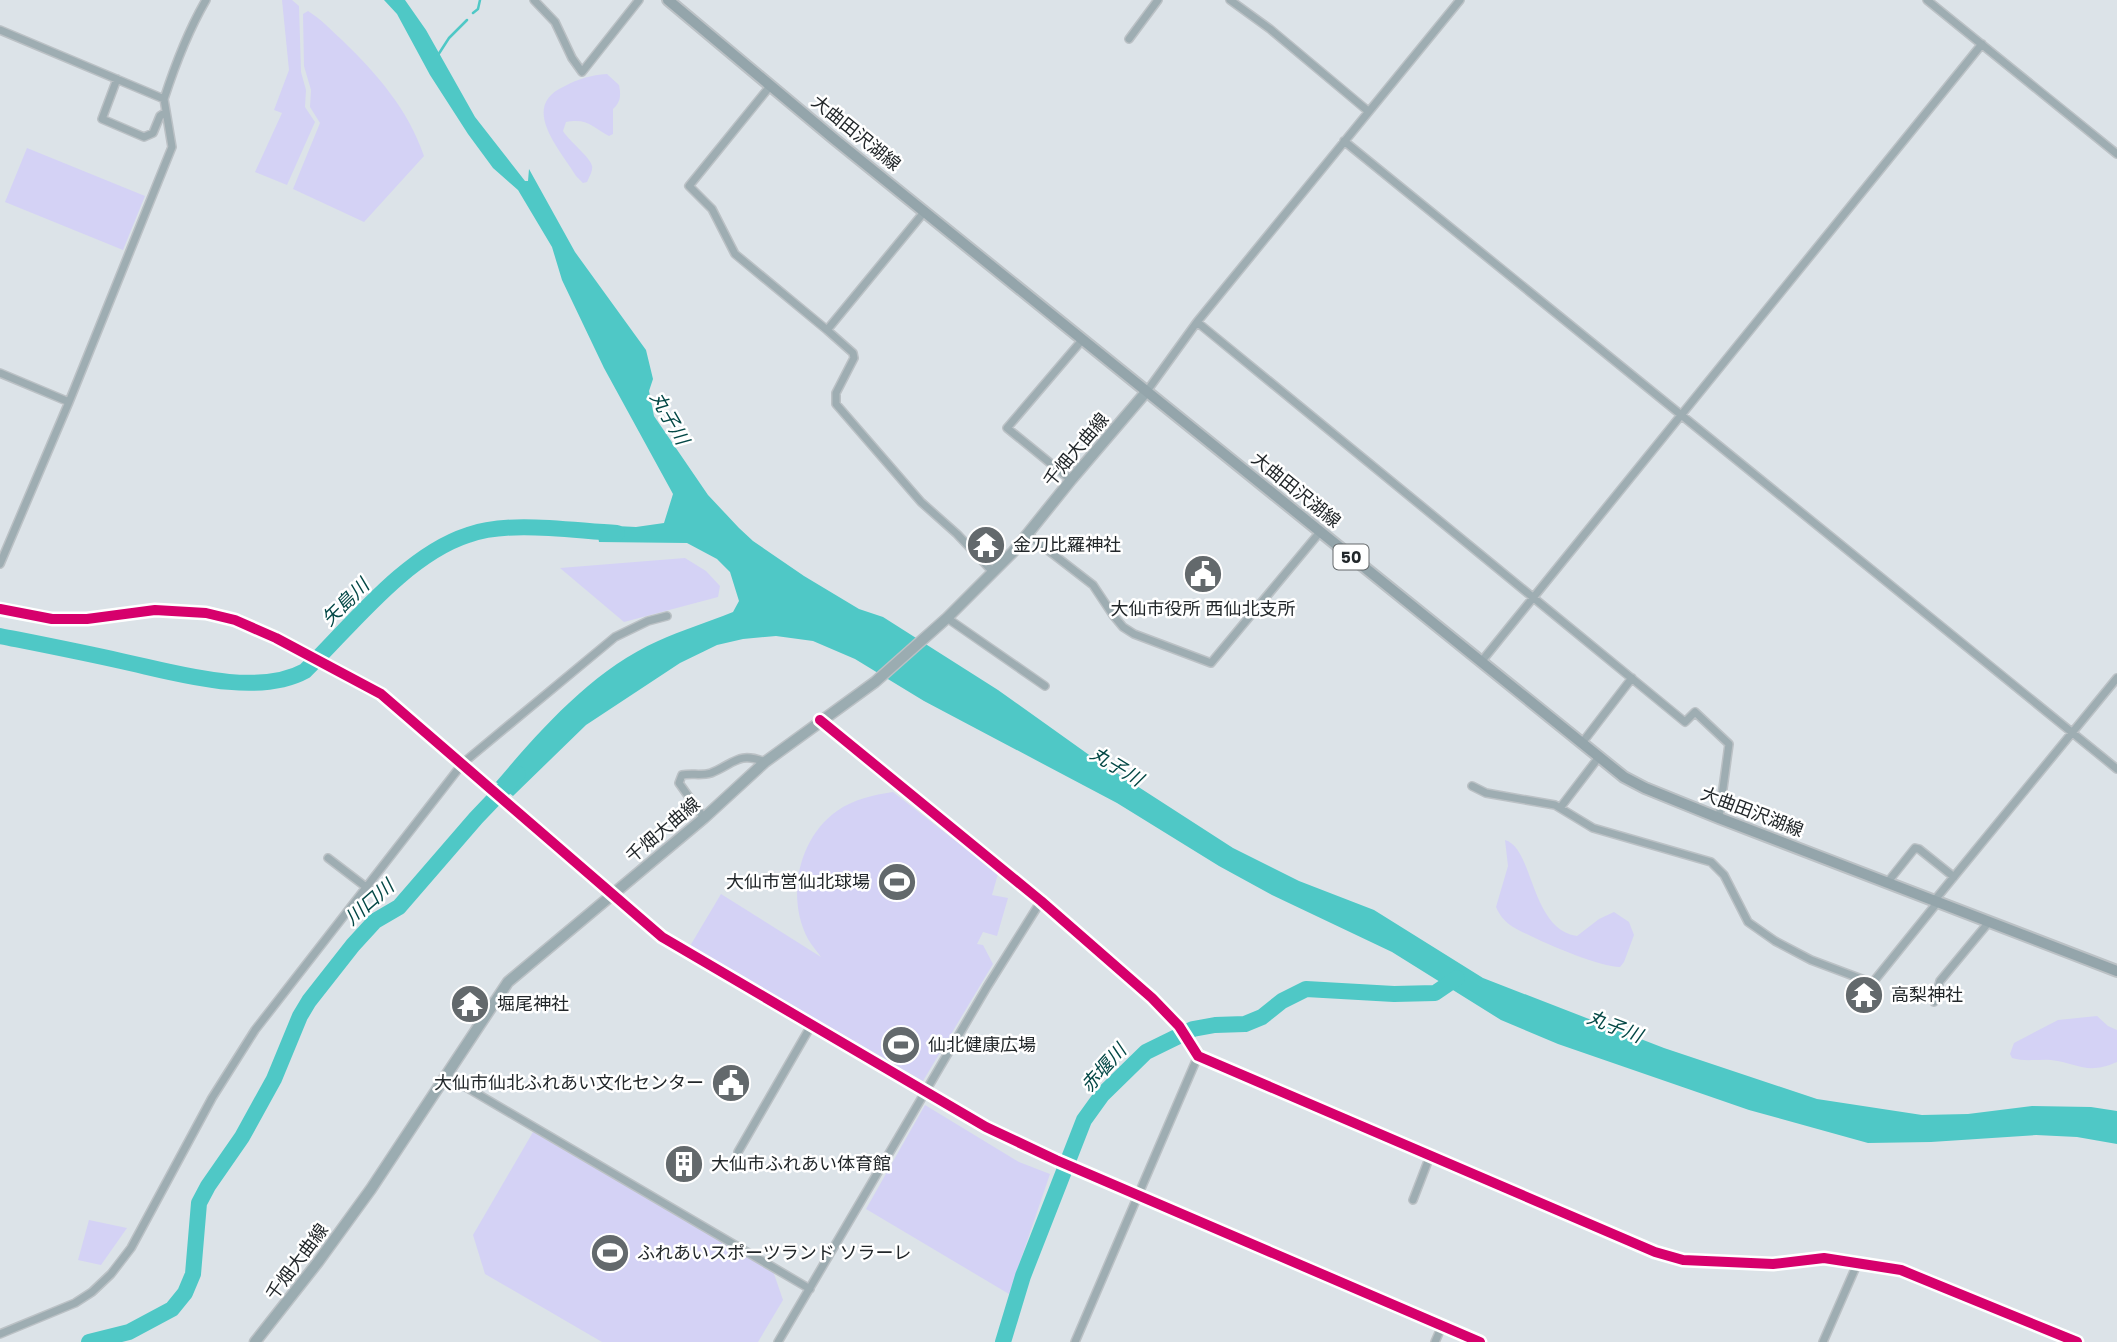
<svg xmlns="http://www.w3.org/2000/svg" width="2117" height="1342" font-family="Poppins,'Noto Sans JP',sans-serif">
  <rect width="100%" height="100%" fill="#dce3e8"/>
  <path fill="#d4d2f5" d="M282,0h10l7,6 2,66 5,18 -1,17 10,15 -28,63 -32,-13 27,-59 -8,-3 15,-40z
    M308,11c13,8 23,19 34,29 35,34 66,69 82,116l-60,66 -71,-33 27,-66 -10,-16 1,-17 -7,-24 -1,-52z
    M607,74l12,11c2,10 2,17 -6,24v25l-4,2c-17,-9 -21,-18 -43,-14l-3,9c6,10 28,27 29,35 1,5 -3,11 -5,16l-4,1 -7,-7c-17,-28 -57,-70 -11,-90 13,-7 26,-11 42,-12z
    M27,148l118,48 -22,54 -118,-48z
    M685,558l21,13 14,15 -2,11 -94,25 -64,-54z
    M893,792l105,82 -6,21 16,3 -11,38 -14,-4 -6,12 6,1 10,19 -70,117 -233,-135 31,-52 100,63c-4,-6 -9,-11 -13,-18 -22,-41 -10,-101 29,-128 17,-12 36,-16 56,-19z
    M1505,840c29,8 25,89 72,96l22,-17 15,-7 15,10 5,13 -10,27 -4,5c-22,0 -86,-28 -107,-40 -8,-5 -13,-11 -17,-20l12,-41z
    M2097,1016l11,10 9,4v32c-30,13 -37,2 -66,-2 -13,-1 -26,2 -39,-2l-2,-4 4,-11 44,-23z
    M925,1105l94,57 31,12 -41,120 -143,-85z
    M533,1132l240,139 10,29 -25,42h-156l-117,-68 -12,-39z
    M89,1220l38,8 -26,37 -23,-5z"/>
  <path fill="#4fc8c6" d="M384,0h21l21,30 49,87 50,64h3l1,-12 46,83 71,98 7,29 -4,12 5,25 54,79 31,33 14,13 51,35 55,33 24,8 115,73 94,67 141,91 66,33 75,29 109,68 181,70 153,51 105,16 46,-1 64,-8 59,1 26,4v33l-40,-7 -41,-2 -105,7 -63,1 -119,-33 -191,-66 -57,-24 -109,-68 -120,-57 -53,-29 -102,-63 -193,-102 -69,-42 -42,-18 -37,-5 -33,3 -26,6 -37,18 -94,62 -73,71 -17,-14c45,-53 97,-112 162,-141 24,-11 50,-19 75,-29l6,-11 -9,-29 -13,-13 -30,-16 -88,-1 -3,-17 40,2 28,-4 9,-29 -69,-126 -42,-88 -10,-33 -34,-57 -25,-22 -25,-34 -38,-59 -33,-61z"/>
  <g fill="none" stroke-linecap="round" stroke-linejoin="round">
    <path stroke="#4fc8c6" stroke-width="2.5" d="M473,13l5,-4 2,-9
      M438,55l11,-17 18,-18"/>
    <path stroke="#4fc8c6" stroke-width="16" d="M0,636c40,8 81,16 121,25 52,11 135,37 184,10 46,-45 101,-116 163,-136 42,-15 105,-4 149,-2
      M89,1342l40,-10 43,-23 13,-16 8,-19 6,-71 9,-17 34,-49 32,-58 26,-63 9,-15 44,-56 22,-24 24,-14 77,-89 42,-44
      M1003,1342l20,-66 61,-156 18,-25 44,-43 47,-23 22,-4 30,-1 17,-7 20,-16 24,-12 88,5 41,-1 22,-15"/>
    <g stroke="#bbc1c5" stroke-width="10">
      <path id="street" d="M534,0l21,22 17,36 10,14 57,-72
        M1230,0l40,29 98,82
        M1927,0l190,154
        M0,30l164,69c11,-34 24,-68 42,-99
        M1129,39l29,-39
        M117,79l-15,40 42,18 9,-4 7,-17 6,-4
        M771,85l-82,101 23,23 23,45 92,76 98,-119
        M1344,141l773,628
        M1197,322l488,400 10,-10 34,32 -10,74
        M827,330l26,23 1,5 -18,35v11l85,98 36,32 36,38
        M0,373l69,29
        M1147,391l50,-69 263,-322
        M1071,480l-64,-52 76,-89
        M1027,534l66,51 20,30 10,12 11,7 77,29 109,-131
        M0,564l69,-162 103,-255 -8,-48
        M947,618l98,68
        M1481,662l501,-618
        M820,720l221,181 111,97 27,28 19,30 457,196 28,8 90,4 51,-6 77,12 176,72
        M1582,743l50,-65
        M1472,786l14,7 69,12 38,23 118,34 13,13 24,47 27,19 36,19 56,21h7l63,-78
        M1560,808l39,-51
        M704,818l-25,-35 3,-8c10,-2 19,1 29,-2 23,-9 27,-22 54,-11
        M328,858l38,29
        M1887,883l28,-35 4,1 35,28
        M1934,901l183,-223
        M1934,1002l6,-21 49,-59
        M447,1076l363,213
        M738,1152l74,-128
        M1413,1200l17,-44
        M0,1334l75,-31 17,-11 19,-18 20,-26 81,-150 43,-68 208,-267 152,-126 33,-16 19,-5
        M778,1342l209,-355 54,-86
        M1075,1342l123,-286
        M1435,1342l7,-16
        M1823,1342l35,-80"/>
    </g>
    <g stroke="#bbc1c5" stroke-width="13">
      <path id="secondary" d="M0,609l52,10h35l68,-9 51,3 29,7 41,18 105,56 281,243 324,190 70,33 424,182
        M255,1342l63,-80 53,-73 137,-207 196,-164 61,-56 110,-80 72,-64 66,-66 58,-72 76,-89"/>
    </g>
    <g stroke="#bbc1c5" stroke-width="14">
      <path id="primary" d="M668,0l165,138 791,639 21,11 74,30 398,153"/>
    </g>
    <use href="#street" stroke="#9eadb2" stroke-width="7"/>
    <use href="#secondary" stroke="#9bacb1" stroke-width="10"/>
    <use href="#primary" stroke="#94a5ab" stroke-width="10"/>
    <g stroke="#fff" stroke-width="15">
      <path id="cycleway" d="M0,609l52,10h35l68,-9 51,3 29,7 41,18 105,56 281,243 324,190 70,33 424,182
        M820,720l221,181 111,97 27,28 19,30 457,196 28,8 90,4 51,-6 77,12 176,72"/>
    </g>
    <use href="#cycleway" stroke="#d6006c" stroke-width="10"/>
  </g>
  <defs>
    <g id="temple-disc" transform="scale(2.0125)"><circle r="9.5" fill="#63696c" stroke="#fff"/><path d="M0-6L5-2H3V0L6.5 2.5H4V6H1.5V3h-3V6H-4V2.5H-6.5L-3 0V-2H-5Z" fill="#fff"/></g>
    <g id="civic-disc" transform="scale(2.0125)"><circle r="9.5" fill="#63696c" stroke="#fff"/><path d="M-.6-6.5H3V-4.5H.6V-3L4-1V1h2V6H-6V1h2V-1L-.6-3ZM-1.2 2.5V6h2.4V2.5Z" fill="#fff"/></g>
    <g id="stadium-disc" transform="scale(2.0125)"><circle r="9.5" fill="#63696c" stroke="#fff"/><path d="M0-5a6.5 5 0 1 0 0 10a6.5 5 0 1 0 0-10ZM-3.5-1.8h7v3.6h-7Z" fill="#fff"/></g>
    <g id="building-disc" transform="scale(2.0125)"><circle r="9.5" fill="#63696c" stroke="#fff"/><path d="M-4-6H4V6H1V3H-1V6H-4ZM-2.5-4.3h1.7v1.8h-1.7ZM.8-4.3h1.7v1.8H.8ZM-2.5-1h1.7V.8h-1.7ZM.8-1h1.7V.8H.8Z" fill="#fff"/></g>
  </defs>
  <g fill-rule="evenodd">
    <use href="#temple-disc" x="986" y="545"/>
    <use href="#civic-disc" x="1203" y="574"/>
    <use href="#stadium-disc" x="897" y="882"/>
    <use href="#temple-disc" x="1864" y="995"/>
    <use href="#temple-disc" x="470" y="1004"/>
    <use href="#stadium-disc" x="901" y="1045"/>
    <use href="#civic-disc" x="731" y="1083"/>
    <use href="#building-disc" x="684" y="1164"/>
    <use href="#stadium-disc" x="610" y="1253"/>
  </g>
  <g text-anchor="middle" stroke-width="5" stroke-linejoin="round" paint-order="stroke">
    <rect fill="#fff" stroke="#64686a" stroke-width="2" x="1333.5" y="544.5" width="35" height="25" rx="5"/>
    <g font-size="16" font-weight="bold" fill="#22272a">
      <text x="1351" y="563">50</text>
    </g>
    <g font-size="18" fill="#22272a" stroke="#fff">
      <text transform="translate(856 133) rotate(39)" y="6">大曲田沢湖線</text>
      <text transform="translate(1076 450) rotate(-50)" y="6">千畑大曲線</text>
      <text transform="translate(1296 490) rotate(39)" y="6">大曲田沢湖線</text>
      <text transform="translate(1752 812) rotate(21)" y="6">大曲田沢湖線</text>
      <text transform="translate(663 830) rotate(-40)" y="6">千畑大曲線</text>
      <text transform="translate(297 1262) rotate(-53)" y="6">千畑大曲線</text>
    </g>
    <g font-size="18" fill="#22272a" stroke="#fff" text-anchor="start">
      <text x="1013" y="551">金刀比羅神社</text>
      <text x="1203" y="615" text-anchor="middle">大仙市役所 西仙北支所</text>
      <text x="870" y="888" text-anchor="end">大仙市営仙北球場</text>
      <text x="1891" y="1001">高梨神社</text>
      <text x="497" y="1010">堀尾神社</text>
      <text x="928" y="1051">仙北健康広場</text>
      <text x="704" y="1089" text-anchor="end">大仙市仙北ふれあい文化センター</text>
      <text x="711" y="1170">大仙市ふれあい体育館</text>
      <text x="637" y="1259">ふれあいスポーツランド ソラーレ</text>
    </g>
    <g font-size="19" font-style="italic" fill="#044846" stroke="#fff">
      <text transform="translate(670 418) rotate(60)" y="7">丸子川</text>
      <text transform="translate(345 602) rotate(-45)" y="7">矢島川</text>
      <text transform="translate(1117 766) rotate(31)" y="7">丸子川</text>
      <text transform="translate(369 902) rotate(-41)" y="7">川口川</text>
      <text transform="translate(1615 1026) rotate(21)" y="7">丸子川</text>
      <text transform="translate(1103 1068) rotate(-48)" y="7">赤堰川</text>
    </g>
  </g>
</svg>
